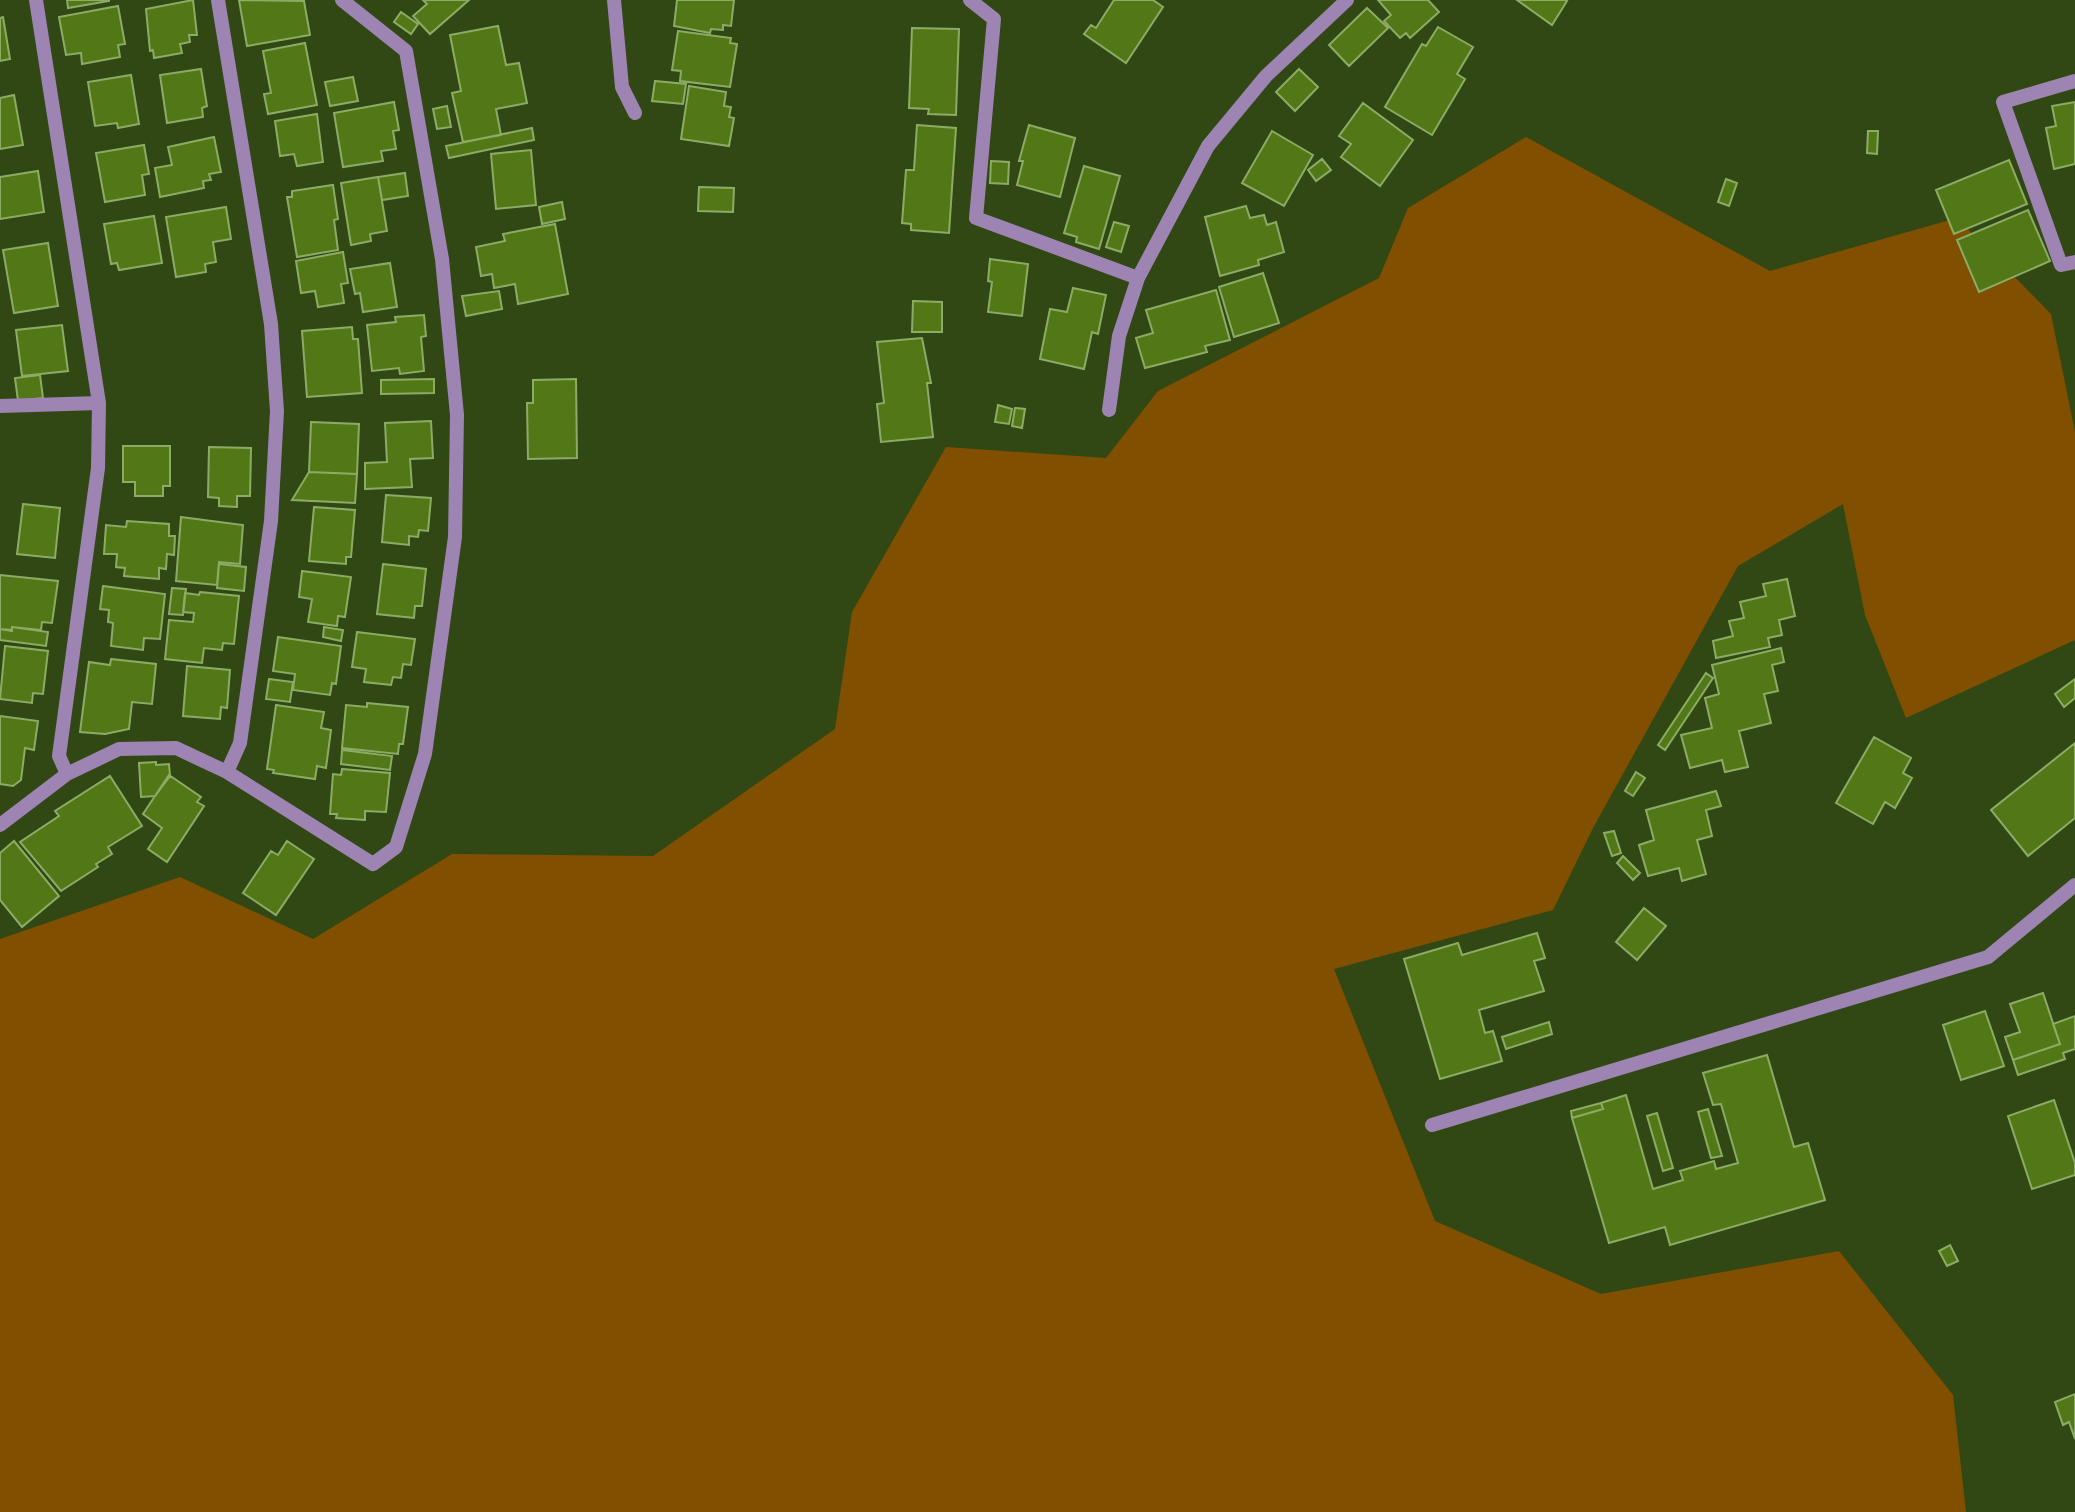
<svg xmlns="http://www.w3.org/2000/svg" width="2075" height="1512" font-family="Mulish,sans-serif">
  <rect width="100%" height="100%" fill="#324814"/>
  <path fill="#814f00" d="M1526,137l244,134 187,-53 94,96 24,118v208l-169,78 -41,-103 -22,-111 -105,62 -145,262 -40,82 -219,59 101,252 166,73 238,-43 114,144 13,117h-1966v-573l180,-62 133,62 139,-85 201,2 182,-127 17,-117 94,-165 160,11 52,-67 221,-113 29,-70z"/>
  <path fill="#527716" stroke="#8cac66" stroke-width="2" d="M67,0h42v1l-41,7z
    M193,0l4,35h-8l1,7 -10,2 2,9 -28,5 -1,-8 -3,1 -4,-42z
    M239,0l65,1 6,34 -63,11z
    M423,0h46l-39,34 -17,-18 14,-12z
    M677,0h57l-3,26 -8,-1v5l-12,-1 -1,4 -36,-7z
    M1114,0h39l10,7 -37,56 -42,-29 7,-9 5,3z
    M1378,0h50l11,12 -29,26 -4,-5 -6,5 -16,-17 7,-6z
    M1517,0h48l2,1 -15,24z
    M118,6l7,38 -7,1 2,12 -38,7 -1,-11 -15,2 -7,-38z
    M1367,8l21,20 -39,38 -20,-21z
    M401,12l17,12 -7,10 -17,-12z
    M3,17l7,42 -10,2v-43z
    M498,26l8,39 13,-2 8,40 -31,6 5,26 -38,7 -11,-49 9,-2 -11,-56z
    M1438,27l35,20 -16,27 8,5 -33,56 -47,-28 37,-63 4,2z
    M912,28l47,1 -3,86 -28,-1 1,-5 -20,-1z
    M678,31l53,7 -1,5 7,1 -7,43 -50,-6 1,-10 -9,-1z
    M305,43l12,62 -49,9 -4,-20 7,-1 -8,-42z
    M201,69l6,37 -5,2 1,9 -36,6 -7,-48z
    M1299,69l19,18 -23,24 -19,-19z
    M131,75l8,49 -21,4 -1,-5 -22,3 -7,-44z
    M353,77l5,24 -28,5 -5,-24z
    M655,81l31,3 -3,20 -31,-3z
    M689,86l37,6 -2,14 7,1 -2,10 5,1 -5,28 -48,-7z
    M14,95l9,50 -23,4v-51z
    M394,102l5,28 -6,1 3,18 -15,2 2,10 -40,6 -9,-54z
    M2075,102v62l-21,5 -8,-41 10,-2 -4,-20z
    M1363,103l50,37 -33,46 -39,-29 10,-13 -12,-8z
    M447,106l4,21 -14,2 -4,-20z
    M317,114l6,48 -26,4 -3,-12 -14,2 -5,-35z
    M917,125l39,3 -7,105 -38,-3v-6l-9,-1 4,-53h8z
    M1029,125l46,13 -15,59 -43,-12 6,-24h-4z
    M532,128l2,12 -85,18 -3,-12z
    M1272,131l41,24 -29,51 -42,-23z
    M1868,131h10l-1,23 -10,-1z
    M214,137l7,35 -12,2 2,6 -8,1 1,7 -44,9 -5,-29 17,-3 -4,-18z
    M144,145l5,29 -7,1 3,20 -40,7 -9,-49z
    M531,150l5,55 -40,4 -5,-55z
    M1322,159l9,11 -15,11 -8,-11z
    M2009,160l18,44 -73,30 -18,-44z
    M991,161l18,1 -1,22 -18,-1z
    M1084,166l36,10 -21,73 -23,-7 1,-5 -13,-4z
    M38,171l6,41 -44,7v-42z
    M405,173l3,23 -26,4 -4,-23z
    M378,177l9,54 -17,3 1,7 -20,4 -10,-62z
    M1726,179l11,4 -8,23 -11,-4z
    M333,185l5,34 -4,1 4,30 -41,7 -10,-60h5v-6z
    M699,187l35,1 -1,24 -35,-1z
    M562,202l3,17 -23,5 -3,-17z
    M1246,206l4,12 14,-3 3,10 9,-3 8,30 -26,8 1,5 -39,11 -15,-59z
    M226,207l5,32 -18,3 3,20 -11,2 1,8 -30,5 -10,-60z
    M2028,210l22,51 -71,31 -22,-52z
    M154,216l8,47 -43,7 -2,-7 -6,1 -7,-40z
    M1114,222l15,4 -8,26 -15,-5z
    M555,224l13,70 -50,10 -3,-20 -21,4 -2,-14 -11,2 -5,-29 29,-6 -2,-7z
    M48,243l10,63 -44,7 -11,-63z
    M343,252l5,31 -7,1 3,19 -26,4 -3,-16 -14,2 -5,-32z
    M990,259l38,5 -6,52 -34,-4 4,-30 -4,-1z
    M390,263l7,44 -34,5 -3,-19 -5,1 -5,-25z
    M1263,273l16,50 -45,14 -15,-50z
    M1073,288l33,7 -8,39 -6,-2 -8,37 -44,-10 10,-50 17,3z
    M1216,290l14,50 -25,6 2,6 -62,16 -9,-30 17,-5 -7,-23z
    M499,291l3,18 -36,7 -4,-20z
    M913,301l29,1v30h-30z
    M424,315l2,21 -5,1 3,34 -24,3 -1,-6 -27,3 -5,-46 29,-3 -1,-5z
    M62,325l6,46 -46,5 -6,-46z
    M352,327l1,12h5l4,54 -55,4 -5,-66z
    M922,338l9,45h-4l6,54 -52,5 -4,-38 7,-1 -7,-61z
    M40,375l3,23 -25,3 -3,-23z
    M434,379v14l-53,1v-14z
    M576,379l1,79 -49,1 -1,-56h6v-23z
    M998,405l14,4 -3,15 -14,-2z
    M1015,408l10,1 -3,19 -10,-2z
    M431,421l2,37 -23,1 2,28 -47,2v-26l22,-1 -2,-39z
    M311,422l48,2 -2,50 -48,-2z
    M123,446h47v40h-7v10h-28v-14h-12z
    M209,447l42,1 -1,48h-13v11l-18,-1v-8l-11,-1z
    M309,472l48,2 -2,29 -63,-3z
    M386,495l45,3 -3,33 -9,-1 -1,7 -9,-1v9l-27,-3z
    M23,504l37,4 -5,50 -38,-4z
    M314,507l41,3 -4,47h-5v7l-37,-3z
    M181,517l62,8 -3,39 -21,-2 -2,23 -41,-4z
    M127,521l42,3v12h6l-1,19 -7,-1 -1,15 -7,-1v11l-35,-3 1,-8 -9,-1 1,-13h-13l2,-29 20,2z
    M219,564l27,3 -2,24 -27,-3z
    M383,564l43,5 -4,37h-7l-1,12 -37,-4z
    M302,571l49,6 -6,40 -7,-1 -1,10 -29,-4 4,-23 -13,-2z
    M0,575l58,6 -6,42 -10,-1 -1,8 -29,-3v3l-12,-1z
    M1787,579l8,37 -16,4 3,15 -14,3 2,9 -54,11 -3,-17 20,-5 -4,-15 15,-3 -4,-16 26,-6 -3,-12z
    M103,586l62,8 -5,45 -16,-1 -1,12 -32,-4 2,-23 -5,-1 1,-12 -9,-1z
    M172,588l14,1 -3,26 -14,-1z
    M200,592l39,4 -5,48 -11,-1 -1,7 -18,-2 -2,15 -37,-4 4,-39 24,2 1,-9 -11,-1 2,-19 14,2z
    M12,627l36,5 -2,14 -46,-6v-11l12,2z
    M324,627l19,3 -2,11 -18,-4z
    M357,632l58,7 -4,26 -8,-1 -2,14 -8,-1 -2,8 -27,-3 2,-13 -14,-2z
    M278,637l63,9 -5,38 -4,-1 -2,12 -37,-5 2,-16 -22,-3z
    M5,646l43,5 -5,43 -10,-1 -1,10 -32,-4z
    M1781,648l3,14 -12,3 6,26 -14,3 7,29 -32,8 9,36 -23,5 -3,-12 -32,8 -9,-33 31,-7 -7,-30 14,-4 -7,-29z
    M111,659l45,5 -4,40 -20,-2 -3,27 -24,5 -25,-2 9,-70 21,3z
    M187,666l43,4 -3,38 -6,-1 -1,12 -37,-3z
    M1706,673l7,5 -48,72 -7,-5z
    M269,679l24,3 -3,20 -24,-3z
    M2075,679v19l-11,9 -9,-13z
    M367,703l41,4 -5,37h-4l-1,10 -56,-6 4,-43 21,2z
    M276,705l48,7 -3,16 10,2 -5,38 -9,-2 -2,13 -42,-6 1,-3 -7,-1z
    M0,716l38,5 -4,29 -9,-2 -4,32 -8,6 -13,-2z
    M1874,737l37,21 -8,15 9,5 -17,30 -10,-6 -12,22 -37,-21z
    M2075,743v75l-47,38 -37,-46z
    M342,750l50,6 -2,14 -49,-6z
    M156,762v3l13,-1 1,12 -15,20 -14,1 -2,-34z
    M342,769l48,4 -4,39 -21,-1v9l-29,-2 1,-4h-7l3,-40 8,1z
    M1636,772l9,6 -12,18 -8,-5z
    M169,775l32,22 -4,5 7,4 -37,56 -19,-13 14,-21 -19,-14z
    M110,776l32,50 -34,21 4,7 -16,10 2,3 -37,24 -41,-49 39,-26 -4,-5z
    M1716,791l5,15 -15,4 6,26 -15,4 9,34 -24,7 -3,-13 -31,8 -9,-31 15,-5 -8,-30z
    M1614,831l7,22 -9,3 -8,-23z
    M14,841l45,55 -37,31 -22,-27v-47z
    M287,841l27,18 -38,56 -33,-22 28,-42 7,4z
    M1623,856l17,17 -7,7 -16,-17z
    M1644,908l22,18 -29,34 -21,-18z
    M1537,933l8,25 -11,3 10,30 -65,19 6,23 8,-2 9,30 -62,18 -36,-120 54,-16 4,12z
    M2043,993l17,51 -47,16 -8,-23 15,-5 -10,-28z
    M1985,1011l19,55 -43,14 -18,-55z
    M2075,1016v33l-12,4 2,6 -47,16 -5,-15 47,-16 -7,-20z
    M1549,1022l3,12 -46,15 -4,-12z
    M1767,1055l27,92 14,-4 17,57 -155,45 -5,-18 -56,16 -37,-125 31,-9 -2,-6 25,-8 27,94 30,-9 -3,-9 34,-10 2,8 22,-6 -17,-59 -8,1 -10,-32z
    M2054,1100l21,63v12l-43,14 -24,-73z
    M1601,1103l2,6 -31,9 -1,-7z
    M1708,1109l14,47 -11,2 -13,-46z
    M1657,1113l16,55 -10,3 -16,-55z
    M1950,1245l8,16 -11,5 -8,-15z
    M2075,1394v45l-6,-17 -6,3 -8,-23z"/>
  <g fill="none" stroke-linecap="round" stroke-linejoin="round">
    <path stroke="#9d84b2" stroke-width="14" d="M36,0l63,403 -1,65 -39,288 8,18
      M218,0l53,324 6,87 -6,110 -31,222 -13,29
      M614,0l8,87 13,26
      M970,0l24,19 -18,199 162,60
      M2075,81l-72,21 58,163 14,-3
      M0,406l99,-3
      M1109,410l10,-74 19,-58 70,-132 58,-70 81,-76
      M0,825l67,-51 52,-25 57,-1 51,24 146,92 23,-17 29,-93 30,-217 2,-122 -15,-156 -36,-208 -64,-51
      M1432,1125l556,-168 87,-72"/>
  </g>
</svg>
